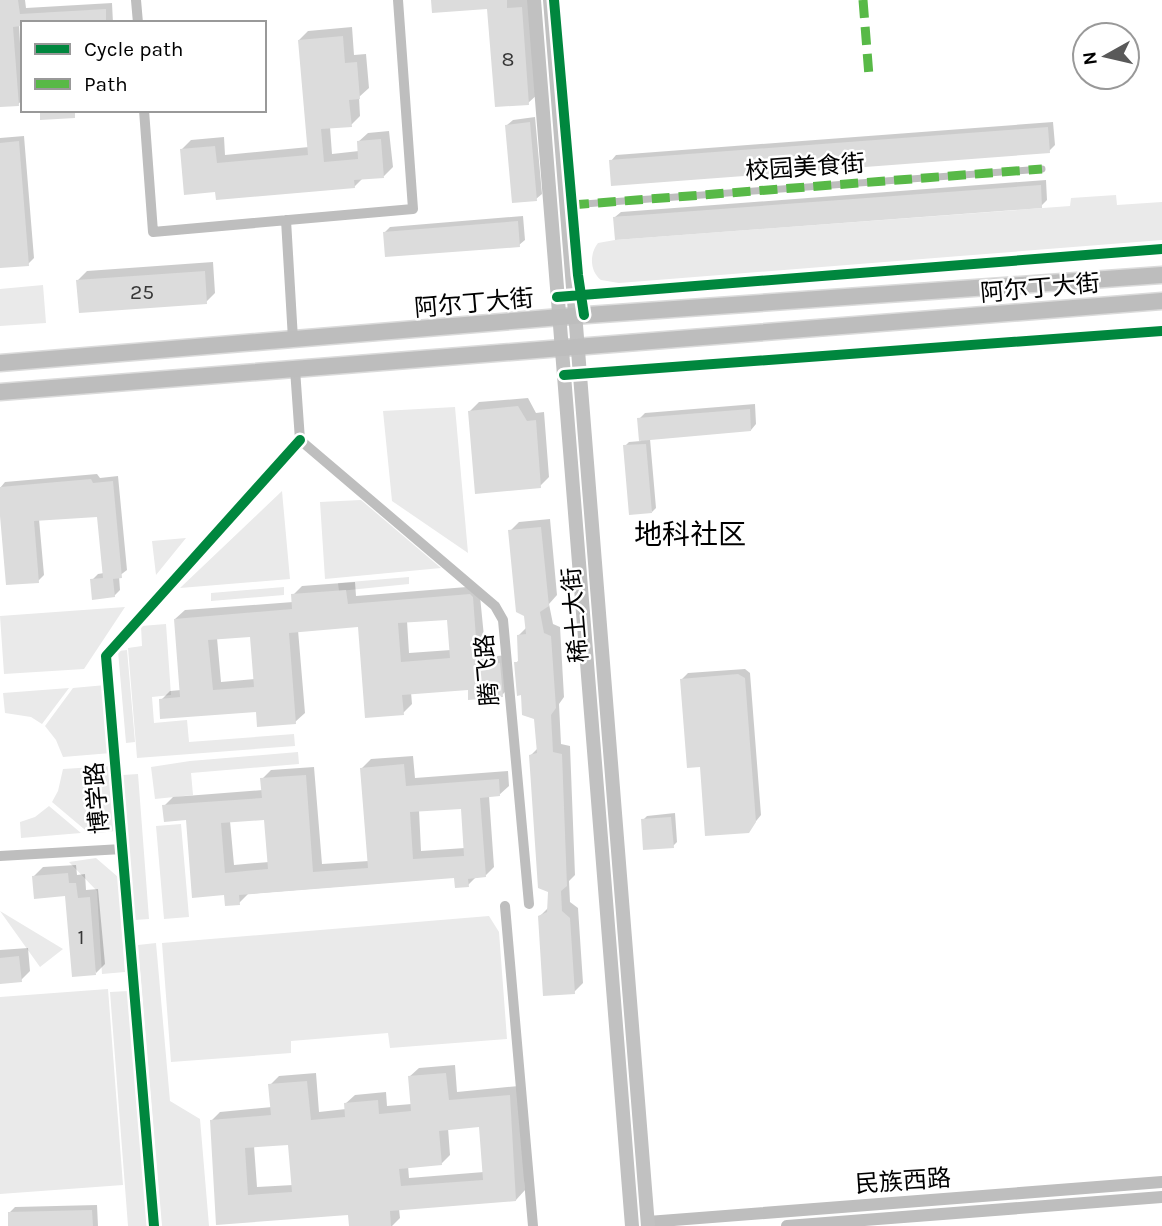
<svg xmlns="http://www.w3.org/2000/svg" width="1162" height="1226" font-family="Karla,'Noto Sans SC',sans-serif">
  <rect width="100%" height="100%" fill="#fff"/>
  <path fill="#eaeaea" d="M1116,195l1,10 45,-3v38l-543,43 -18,-3c-11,-8 -12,-26 -3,-37l17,-3 455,-34 1,-8z
    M43,285l3,38 -46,3v-37z
    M455,407l13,146 -76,-52 -9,-90z
    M282,491l8,88 -110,9z
    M361,500l80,68 -116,11 -5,-77z
    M186,538l-30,37 -4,-34z
    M409,577v7l-70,7 -1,-8z
    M284,587v8l-73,6v-8z
    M125,607l-41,62 -80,5 -4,-58z
    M166,624l5,71 -19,2 2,26 33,-3 2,22 105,-8 1,12 -158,12 -9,-110 14,-2 -1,-20z
    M127,650l8,92 -9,1 -8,-92z
    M106,685l5,68 -48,4 -7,-17 -11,-14 28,-38z
    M69,688l-27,36 -11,-7 -26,-4 -2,-20z
    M298,752l1,12 -108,9 2,22 -38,4 -4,-32 39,-6z
    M110,766l5,65 -25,3 -38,-32 6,-11 5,-22z
    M138,774l11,145 -14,1 -12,-145z
    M49,806l32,27 -60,5 -1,-16 15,-5z
    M181,824l8,93 -25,2 -8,-93z
    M96,858l22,19 7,95 -23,2 -5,-83 -28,-29z
    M0,911l63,38 -23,18z
    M489,916l10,16 8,107 -117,9 -2,-15 -97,8v12l-120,9 -9,-119z
    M156,943l14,158 30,18 9,107h-47l-24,-281z
    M108,989l15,196 -123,9v-197z
    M129,991l19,235h-20l-18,-234z"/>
  <path fill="#0003" fill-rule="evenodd" d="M0,0h25l1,8 86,-5 1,20 -94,1 4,76 -5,4 -18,1z
    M433,0h97l8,94 -10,9 -39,-96z
    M352,27l2,28 12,-1 3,34 -10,9 1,19 -9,9 -21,2 2,27 27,-3 -1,-9 10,-9 21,-2 4,36 -9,9 -21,2 -9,9 -137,3 -35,-41 9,-9 33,-3 1,18 84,-8 -10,-107 9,-9z
    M535,117l7,77 -6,5 -29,-74 6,-5z
    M1053,122l2,23 -6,6 -438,10 5,-6z
    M24,136l10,122 -6,6 -28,-15v-111z
    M1046,180l1,20 -6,6 -426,11 6,-5z
    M523,216l2,24 -6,5 -134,-13 5,-5z
    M213,262l2,31 -9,9 -128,-22 9,-9z
    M528,398l8,15 8,-1 5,65 -9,9 -70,-75 9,-9z
    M755,404l1,20 -5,6 -101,9 6,69 -4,4 -27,-66 4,-4 12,-1 -2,-22 6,-6z
    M97,474l3,4 18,-2 9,94 -8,6 1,14 -6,6 -22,-16 6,-6 6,-1 -6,-58 -59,4 5,56 -6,6 -38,-85v-8l5,-6z
    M550,519l7,76 -8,9 4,20 7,3 4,70 -5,7 2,40 9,2 5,129 -6,6 1,21 8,6 5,75 -9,9 -34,-76 9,-9 1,-17 -19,-135 7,-7 -3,-30 -13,-24 -6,-31 4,-4 -1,-24 8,-8 -17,-96 9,-9z
    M355,582l1,14 123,-10 7,71 22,-2 3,31 -9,9 -33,-7 -58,4 1,12 -9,9 -44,-88 -61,5 7,83 -10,9 -38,-12 -96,-10 9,-9 11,-1 -6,-71 10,-9 108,-8v-7l9,-9zM449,618l2,32 -42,3 -2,-32zM252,635l3,44 -34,3 -4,-44z
    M745,669l5,4 11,142 -13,16 -47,-66 -19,-86 6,-6z
    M413,756l2,22 93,-7 1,15 -10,9 -10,1 5,71 -9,9h-8l-9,9 -13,-8 -207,17 -9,9 -13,-10 -38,-75 -24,-12 9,-9 90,-7 -1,-11 9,-9 43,-3 8,97 47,-3 -7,-93 9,-9zM462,807l3,41 -44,3 -2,-41zM265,818l4,44 -35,3 -4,-44z
    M675,813l2,29 -4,4 -30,-26 4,-4z
    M76,865l1,10 8,-1 1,16 12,-1 7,75 -9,9 -30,-79 -32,-18 9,-9z
    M28,948l2,23 -9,9 -21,3v-33z
    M455,1065l2,27 62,-6 6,104 -9,10 -117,9 1,9 -8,8h-42l-1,-13 -132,10 -6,-102 9,-9 52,-5 -2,-22 9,-9 37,-3 3,39 27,-3 -1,-5 10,-9 31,-3 1,14 25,-2 -3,-27 10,-9zM480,1126l4,46 -75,6 -1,-12 33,-2 9,-9 -2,-27zM290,1143l3,42 -36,2 -3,-41z
    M97,1205l1,21h-88l-1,-13 6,-6z"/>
  <path fill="#dcdcdc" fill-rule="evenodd" d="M0,0h18l2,14 86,-5v14h-86l1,3 -8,1 6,79 -19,1z
    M431,0h76v8l15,-1 7,98 -34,2 -8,-98 -55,4z
    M343,36l2,27 12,-1 3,37 -11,1 3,27 -31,2 3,33 34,-3 -1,-18 24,-2 3,39 -30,2 1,8 -139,12 -1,-8 -31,3 -4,-46 35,-3 2,17 91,-8 -10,-115z
    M40,110h35v8l-35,2z
    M530,122l7,79 -25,2 -7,-78z
    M1048,127l2,26 -439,33 -2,-26z
    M19,141l10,125 -29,2v-125z
    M1041,185l1,23 -427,32 -2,-23z
    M518,221l2,26 -135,10 -2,-25z
    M205,271l2,33 -128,9 -3,-33z
    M518,406l9,15 9,-1 5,68 -66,6 -7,-83z
    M750,409l1,22 -112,10 -2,-23z
    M646,444l6,69 -23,2 -6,-70z
    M91,479l2,4 20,-2 9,97 -9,1 2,18 -23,3 -2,-21 13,-1 -6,-61 -63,4 5,62 -33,2 -6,-69v-29z
    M541,527l8,79 -9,6 4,21 7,3 5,72 -5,7 2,37 9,2 5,132 -6,5 1,20 8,7 5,76 -32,2 -5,-80 9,-4 1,-20 -10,-4 -9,-133 8,-2 -3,-34 -12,-4 -1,-20 -4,1 -3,-34h4l-1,-27 9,-1 -2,-18 -8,-4 -8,-82z
    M346,590l2,14 122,-10 3,3 5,68 22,-2 3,34 -35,3v-10l-66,5 2,20 -39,3 -7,-91 -69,6 7,91 -39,3 -1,-15 -96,7 -1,-20 21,-2 -6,-78 118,-10 -1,-15zM447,620l3,38 -49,4 -3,-39zM250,637l4,50 -41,3 -5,-50z
    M738,674l7,4 11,144 -7,11 -44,3 -5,-69 -13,1 -7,-89z
    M404,764l2,22 93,-7 1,17 -20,2 6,79 -18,2 1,8 -14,1 -1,-10 -215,17 1,10 -15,1 -1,-11 -32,3 -6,-78 -22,2 -2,-17 100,-7 -2,-20 46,-3 7,97 55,-4 -8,-100zM461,809l3,47 -51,3 -3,-47zM264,820l4,49 -43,4 -4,-50z
    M671,817l3,31 -31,2 -2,-31z
    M68,873l1,10h7l2,15 12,-1 6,78 -24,2 -7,-81 -31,3 -2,-23z
    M19,956l3,26 -22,2v-26z
    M446,1073l3,27 61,-5 6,106 -126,10 1,15h-42l-1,-11 -132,10 -6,-105 61,-5 -3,-31 39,-3 4,39 34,-3 -1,-14 34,-3 1,14 32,-3 -3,-35zM479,1127l4,53 -82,6 -2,-17 43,-4 -3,-34zM288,1145l4,47 -44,3 -3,-47z
    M92,1210l1,16h-85v-14z"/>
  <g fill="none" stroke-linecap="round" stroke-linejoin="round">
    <g stroke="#dbdbdb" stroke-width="19">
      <path id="primary" d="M0,363l573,-47 589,-41
        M0,392l1162,-91"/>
    </g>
    <path stroke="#bebebe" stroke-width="7" d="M571,205l471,-36"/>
    <path stroke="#bebebe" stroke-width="10" d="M136,0l2,23
      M144,110l9,122 260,-23 -15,-209
      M286,220l7,119
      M295,369l5,71
      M300,440l195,166 8,14 26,284
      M0,856l122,-7
      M505,906l28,320
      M154,1226l-48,-570 194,-216"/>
    <path stroke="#bebebe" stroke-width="12" d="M648,1222l514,-40
      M787,1226l375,-29"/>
    <path stroke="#c1c1c1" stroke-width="14" d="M534,0l98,1226
      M550,0l98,1226"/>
    <use href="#primary" stroke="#bdbdbd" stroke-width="16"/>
    <path stroke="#58b947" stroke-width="9" stroke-dasharray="18 9" stroke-linecap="butt" d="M863,0l6,76
      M571,205l471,-36"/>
    <g stroke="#fff" stroke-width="15">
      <path id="cycleway" d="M554,0l24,275 6,40
        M557,297l605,-48
        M564,375l598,-44
        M154,1226l-48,-570 194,-216"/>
    </g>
    <use href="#cycleway" stroke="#00873e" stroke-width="10"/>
  </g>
  <g text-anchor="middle" stroke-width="5" stroke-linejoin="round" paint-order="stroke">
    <g font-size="21" fill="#373737">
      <text x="508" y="66">8</text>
      <text x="142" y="299">25</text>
      <text x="81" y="944">1</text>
    </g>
    <g font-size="24" fill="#000" stroke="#fff">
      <text transform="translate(805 167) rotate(-4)" y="8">校园美食街</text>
      <text transform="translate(1040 288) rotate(-5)" y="8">阿尔丁大街</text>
      <text transform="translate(474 303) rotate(-5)" y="8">阿尔丁大街</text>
      <text transform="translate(575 615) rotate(-95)" y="8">稀土大街</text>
      <text transform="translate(487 670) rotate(-95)" y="8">腾飞路</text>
      <text transform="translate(97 798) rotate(-95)" y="8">博学路</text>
      <text transform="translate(903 1181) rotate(-4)" y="8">民族西路</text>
    </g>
    <g font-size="28" fill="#000" stroke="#fff">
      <text x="690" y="544">地科社区</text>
    </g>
  </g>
  <rect x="21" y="21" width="245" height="91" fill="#ffffff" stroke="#999999" stroke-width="2"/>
  <rect x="35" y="44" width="35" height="10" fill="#00873e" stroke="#999999" stroke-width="2"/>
  <text x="84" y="56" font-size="21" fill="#000000">Cycle path</text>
  <rect x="35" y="79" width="35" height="10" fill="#58b947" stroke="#999999" stroke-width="2"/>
  <text x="84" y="91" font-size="21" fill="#000000">Path</text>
  <g transform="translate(1106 56) rotate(262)"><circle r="33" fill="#ffffff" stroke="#999999" stroke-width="2"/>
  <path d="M0-5L12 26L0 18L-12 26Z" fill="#595959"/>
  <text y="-10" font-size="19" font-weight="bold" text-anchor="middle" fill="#000000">N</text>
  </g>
</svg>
